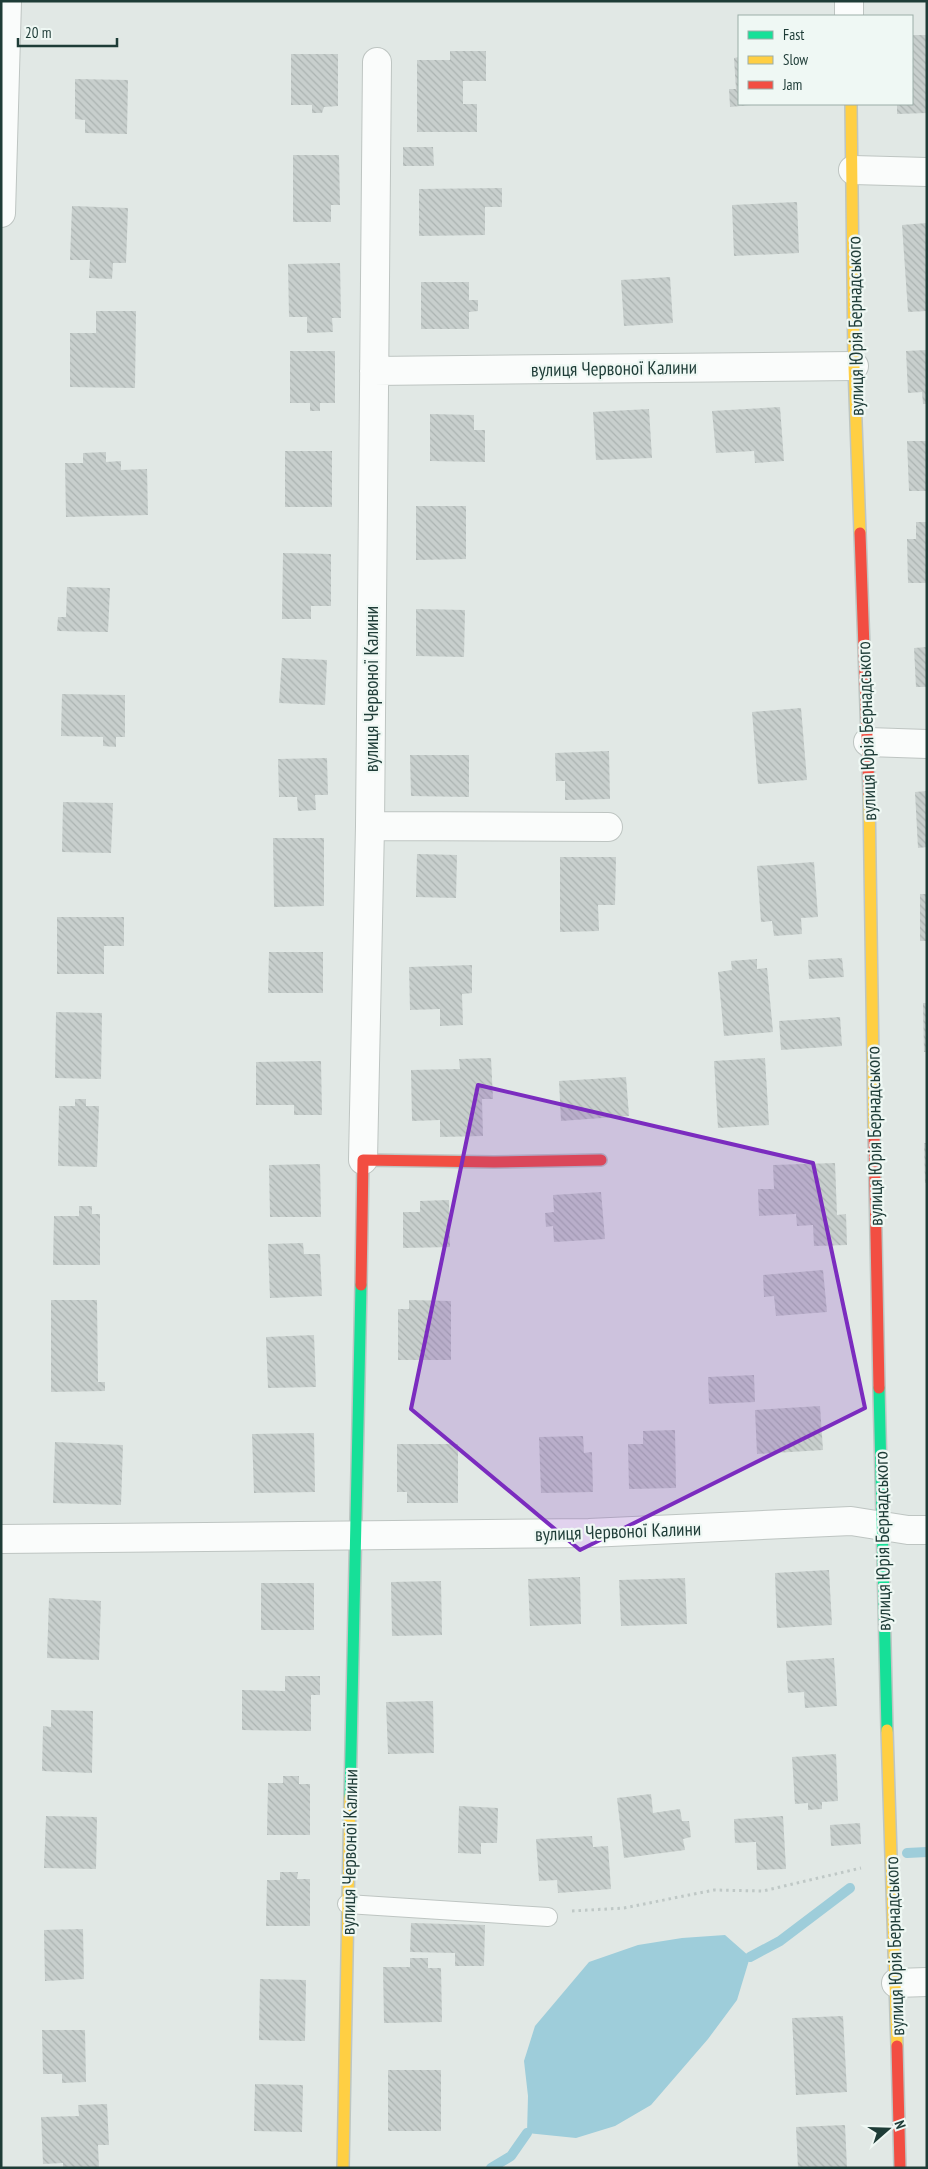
<svg xmlns="http://www.w3.org/2000/svg" width="928" height="2169" font-family="'PT Sans Narrow',sans-serif">
  <defs>
    <pattern id="building-back-hatch" width="6" height="6" patternUnits="userSpaceOnUse" patternTransform="scale(1.25)"><rect width="6" height="6" fill="#c8cfcd"/><path d="M-1 5l2 2M0 0l6 6M5-1l2 2" fill="none" stroke="#abb3b1"/></pattern>
  </defs>
  <rect width="100%" height="100%" fill="#e1e8e5"/>
  <path fill="#9ecdda" d="M725,1935l25,22 -13,43 -29,39 -57,66 -36,21 -39,12 -49,-5 1,-37 -4,-35 11,-35 54,-64 49,-17 44,-7z"/>
  <g fill="none" stroke-linecap="round" stroke-linejoin="round">
    <path stroke="#9ecdda" stroke-width="10" d="M907,1853l20,-1
      M750,1957l30,-16 70,-53
      M491,2168l20,-12 16,-23"/>
  </g>
  <path fill="url(#building-back-hatch)" d="M912,35h15v78l-30,1v-10h15z
    M450,51h36v30h-23v23h14v28h-60v-72h33z
    M291,54h47v52l-14,1 -2,6h-10v-8h-21z
    M739,57v47l12,1 -21,2 -1,-18h7l-2,-31z
    M75,79l53,1 -1,54 -42,-1v-13l-10,-1z
    M403,147h30l1,19h-31z
    M293,155h46l1,50h-9v17h-38z
    M502,188v19h-17v28l-66,1v-47z
    M797,202l2,51 -65,3 -2,-51z
    M72,206l56,2 -2,55h-13l-1,16 -23,-1 1,-18h-20z
    M927,223v88l-19,1 -6,-87z
    M340,263l1,55h-9l1,14 -26,1v-16h-18l-1,-53z
    M670,277l3,46 -49,3 -3,-46z
    M421,282h48v18h9v11l-9,1v17h-48z
    M96,311h40l-1,77 -65,-1v-54h26z
    M927,350v54h-4l-1,-12 -14,1 -2,-42z
    M290,351h45v52h-15v8h-10v-8h-20z
    M780,407l4,54 -29,2 -1,-12 -38,2 -4,-42z
    M649,409l3,49 -56,2 -3,-48z
    M430,414l44,1v15h11v32l-55,-1z
    M907,441h20v50h-18z
    M285,451h47v56h-47z
    M106,452v10l15,-1v9l26,-1 1,46 -82,2 -1,-54h18v-10z
    M416,506h50v53l-50,1z
    M916,522h11v61h-19l-1,-44h9z
    M283,553l48,1v52h-20v13h-29z
    M67,587l43,1 -2,44 -51,-1 1,-14h8z
    M416,609l49,1 -1,47 -48,-1z
    M927,647v40h-11l-2,-39z
    M282,658l45,2 -2,45 -46,-2z
    M62,694l63,1v42h-9v10l-13,-1v-9l-42,-1z
    M801,708l6,72 -49,4 -6,-72z
    M609,751l1,48 -45,1v-19h-9l-1,-28z
    M410,755h59v42l-58,-1z
    M327,758l1,37h-13l1,15 -18,1 -1,-14h-18l-1,-38z
    M927,791v56l-9,1 -3,-56z
    M63,802l50,1 -2,50 -49,-1z
    M273,838h51v68l-50,1z
    M417,854l40,1 -1,43 -40,-1z
    M560,857h56l-1,48h-17l1,26 -39,1z
    M814,862l4,55 -17,1 1,16 -28,2 -2,-15 -11,1 -4,-56z
    M920,894h7v47h-7z
    M57,917h67v29h-20v28h-47z
    M269,952h54v41h-55z
    M842,958l2,19 -35,2 -1,-19z
    M757,959v10l10,-1 6,64 -49,4 -6,-64 14,-2 -1,-9z
    M472,965v28l-10,1 1,31 -23,1v-17l-30,1 -1,-43z
    M923,1003h4v49h-3z
    M56,1012l46,1 -1,66 -46,-1z
    M840,1017l2,29 -61,4 -2,-29z
    M491,1058l2,41h-11l1,37 -43,1v-17l-28,1 -1,-51 49,-1 -1,-10z
    M765,1058l4,67 -51,3 -4,-67z
    M321,1061l1,54h-28v-10h-38v-43z
    M626,1077l3,39 -68,5 -2,-40z
    M75,1099h11v7h13l-2,61 -39,-1 1,-60h16z
    M924,1143h3v40h-2z
    M835,1163l2,52 9,-1 1,31 -33,1 -1,-21 -16,1 -1,-12 -37,2 -1,-27h16l-1,-24z
    M320,1164l1,53h-51l-1,-52z
    M601,1192l4,47 -51,3 -1,-16 -7,1 -1,-14 9,-1 -1,-17z
    M449,1200l1,47 -47,1v-36h17v-11z
    M79,1206h13v8h8v51h-47l1,-49h25z
    M303,1243l1,11h16l2,42 -52,2 -2,-54z
    M823,1270l4,42 -51,4 -2,-20 -10,1 -1,-22z
    M51,1300h46l1,82h7v9l-54,1z
    M409,1300l42,1v59h-53v-51h11z
    M314,1335l2,52 -48,1 -2,-51z
    M754,1375l1,27 -46,2 -1,-27z
    M820,1406l3,44 -66,4 -2,-44z
    M675,1430l1,58 -47,1 -1,-45h15v-13z
    M314,1433l1,59 -61,1 -2,-59z
    M583,1436l1,17 8,-1 1,40 -52,1 -2,-56z
    M55,1442l68,3 -2,60 -68,-2z
    M397,1444h61v59h-51v-11h-10z
    M829,1570l3,55 -55,3 -2,-55z
    M580,1577l1,47 -51,2 -2,-47z
    M685,1578l2,46 -66,2 -2,-46z
    M441,1581l1,54 -50,1 -1,-54z
    M261,1583h53v47h-53z
    M49,1598l52,3 -2,59 -52,-2z
    M834,1658l3,48 -32,2 -1,-16 -16,1 -2,-32z
    M285,1676h35v19h-9v36l-69,-1v-40l43,1z
    M433,1701l1,52 -46,1 -2,-52z
    M51,1710l42,1 -1,62 -50,-2 1,-45 8,1z
    M836,1754l2,47 -16,1v7l-14,1v-7l-13,1 -3,-47z
    M283,1776h16v8h11v51h-43l1,-52h15z
    M651,1794l2,19 27,-4 2,12h7l2,16 -8,2 2,11 -61,8 -7,-60z
    M459,1806l39,2 -1,35h-16v11l-23,-1z
    M46,1816l51,1 -1,52 -52,-1z
    M783,1816l3,53 -29,1 -1,-28 -21,1 -1,-24z
    M860,1823l1,21 -30,2 -1,-21z
    M592,1836l1,11 15,-1 3,43 -53,4 -1,-13 -18,1 -3,-42z
    M280,1872h18l-1,7h13v47h-44l1,-46h13z
    M411,1923l74,2 -1,41h-29v-13l-45,-1z
    M83,1929l1,50 -39,2 -1,-51z
    M410,1958h18v10h13l1,54 -58,1 -1,-56h27z
    M260,1979l46,1 -1,61 -46,-1z
    M843,2016l4,76 -51,3 -4,-77z
    M42,2030h43l1,52 -24,1v-9h-19z
    M388,2070h53v61h-53z
    M255,2084l48,1 -1,47 -48,-1z
    M107,2104l2,41h-11l1,23h-36v-5l-20,1 -2,-47 38,-1 -1,-11z
    M845,2125l2,43h-49l-2,-41z"/>
  <g fill="none" stroke-linecap="round" stroke-linejoin="round">
    <g stroke="#bec5c2" stroke-width="20">
      <path id="lane" d="M347,1904l201,13"/>
    </g>
    <g stroke="#bec5c2" stroke-width="30">
      <path id="street" d="M849,1v15
        M853,170l74,2
        M1,213l6,-212
        M374,371l480,-5
        M868,742l59,2
        M370,826l7,-764
        M363,1160l7,-334 238,1
        M1,1539l588,-6 262,-12 57,9h19
        M896,1983l31,-1"/>
    </g>
    <g stroke="#bdc6c3" stroke-width="14">
      <path id="fast" d="M879,1388l8,342
        M350,1797l11,-512"/>
    </g>
    <g stroke="#bdc6c3" stroke-width="14">
      <path id="slow" d="M851,104l3,262 6,167
        M869,794l5,338
        M887,1730l10,316
        M343,2168l7,-371"/>
    </g>
    <g stroke="#bdc6c3" stroke-width="14">
      <path id="jam" d="M860,533l9,261
        M874,1132l5,256
        M361,1285l2,-125 131,2 107,-2
        M897,2046l3,122"/>
    </g>
    <path stroke="#bfc8c6" stroke-width="3" stroke-dasharray="2.5 4" stroke-linecap="butt" d="M572,1911l52,-3 90,-18 49,1 98,-23"/>
    <use href="#lane" stroke="#fafcfb" stroke-width="18"/>
    <use href="#street" stroke="#fafcfb" stroke-width="28"/>
    <use href="#fast" stroke="#16e098" stroke-width="11"/>
    <use href="#slow" stroke="#ffcf43" stroke-width="11"/>
    <use href="#jam" stroke="#f24e42" stroke-width="11"/>
  </g>
  <path fill="#7b2cbf" fill-opacity="0.2" stroke="#7b2cbf" stroke-width="4" stroke-linejoin="round" d="M478,1085l335,78 52,245 -285,142 -169,-141z"/>
  <g text-anchor="middle" stroke-width="4.5" stroke-linejoin="round" paint-order="stroke">
    <g font-size="19" fill="#1e3c37" stroke="#eff8f4">
      <text transform="translate(855 326) rotate(-91)" y="7">вулиця Юрія Бернадського</text>
      <text transform="translate(614 368) rotate(-1)" y="7">вулиця Червоної Калини</text>
      <text transform="translate(371 689) rotate(-90)" y="7">вулиця Червоної Калини</text>
      <text transform="translate(866 731) rotate(-92)" y="7">вулиця Юрія Бернадського</text>
      <text transform="translate(874 1136) rotate(-91)" y="7">вулиця Юрія Бернадського</text>
      <text transform="translate(618 1531) rotate(-2)" y="7">вулиця Червоної Калини</text>
      <text transform="translate(882 1541) rotate(-91)" y="7">вулиця Юрія Бернадського</text>
      <text transform="translate(349 1852) rotate(-89)" y="7">вулиця Червоної Калини</text>
      <text transform="translate(894 1946) rotate(-92)" y="7">вулиця Юрія Бернадського</text>
    </g>
  </g>
  <rect width="928" height="2169" fill="none" stroke="#1e3c37" stroke-width="5"/>
  <rect x="738" y="15" width="175" height="90" fill="#eff8f4" stroke="#9bada8"/>
  <rect x="748" y="31" width="25" height="8" fill="#16e098" stroke="#9bada8"/>
  <text x="783" y="40" font-size="15" fill="#1e3c37">Fast</text>
  <rect x="748" y="56" width="25" height="8" fill="#ffcf43" stroke="#9bada8"/>
  <text x="783" y="65" font-size="15" fill="#1e3c37">Slow</text>
  <rect x="748" y="81" width="25" height="8" fill="#f24e42" stroke="#9bada8"/>
  <text x="783" y="90" font-size="15" fill="#1e3c37">Jam</text>
  <g transform="translate(888 2129) rotate(70)" stroke="#eff8f4" stroke-width="4" paint-order="stroke">
  <path d="M0-4L9 19L0 12L-9 19Z" fill="#1e3c37"/>
  <text y="-8" font-size="14" font-weight="bold" text-anchor="middle" fill="#1e3c37">N</text>
  </g>
  <path d="M18 38v8h99v-8" fill="none" stroke="#1e3c37" stroke-width="2.5"/>
  <text x="25" y="38" font-size="15" fill="#1e3c37" stroke="#eff8f4" stroke-width="4" paint-order="stroke">20 m</text>
</svg>
